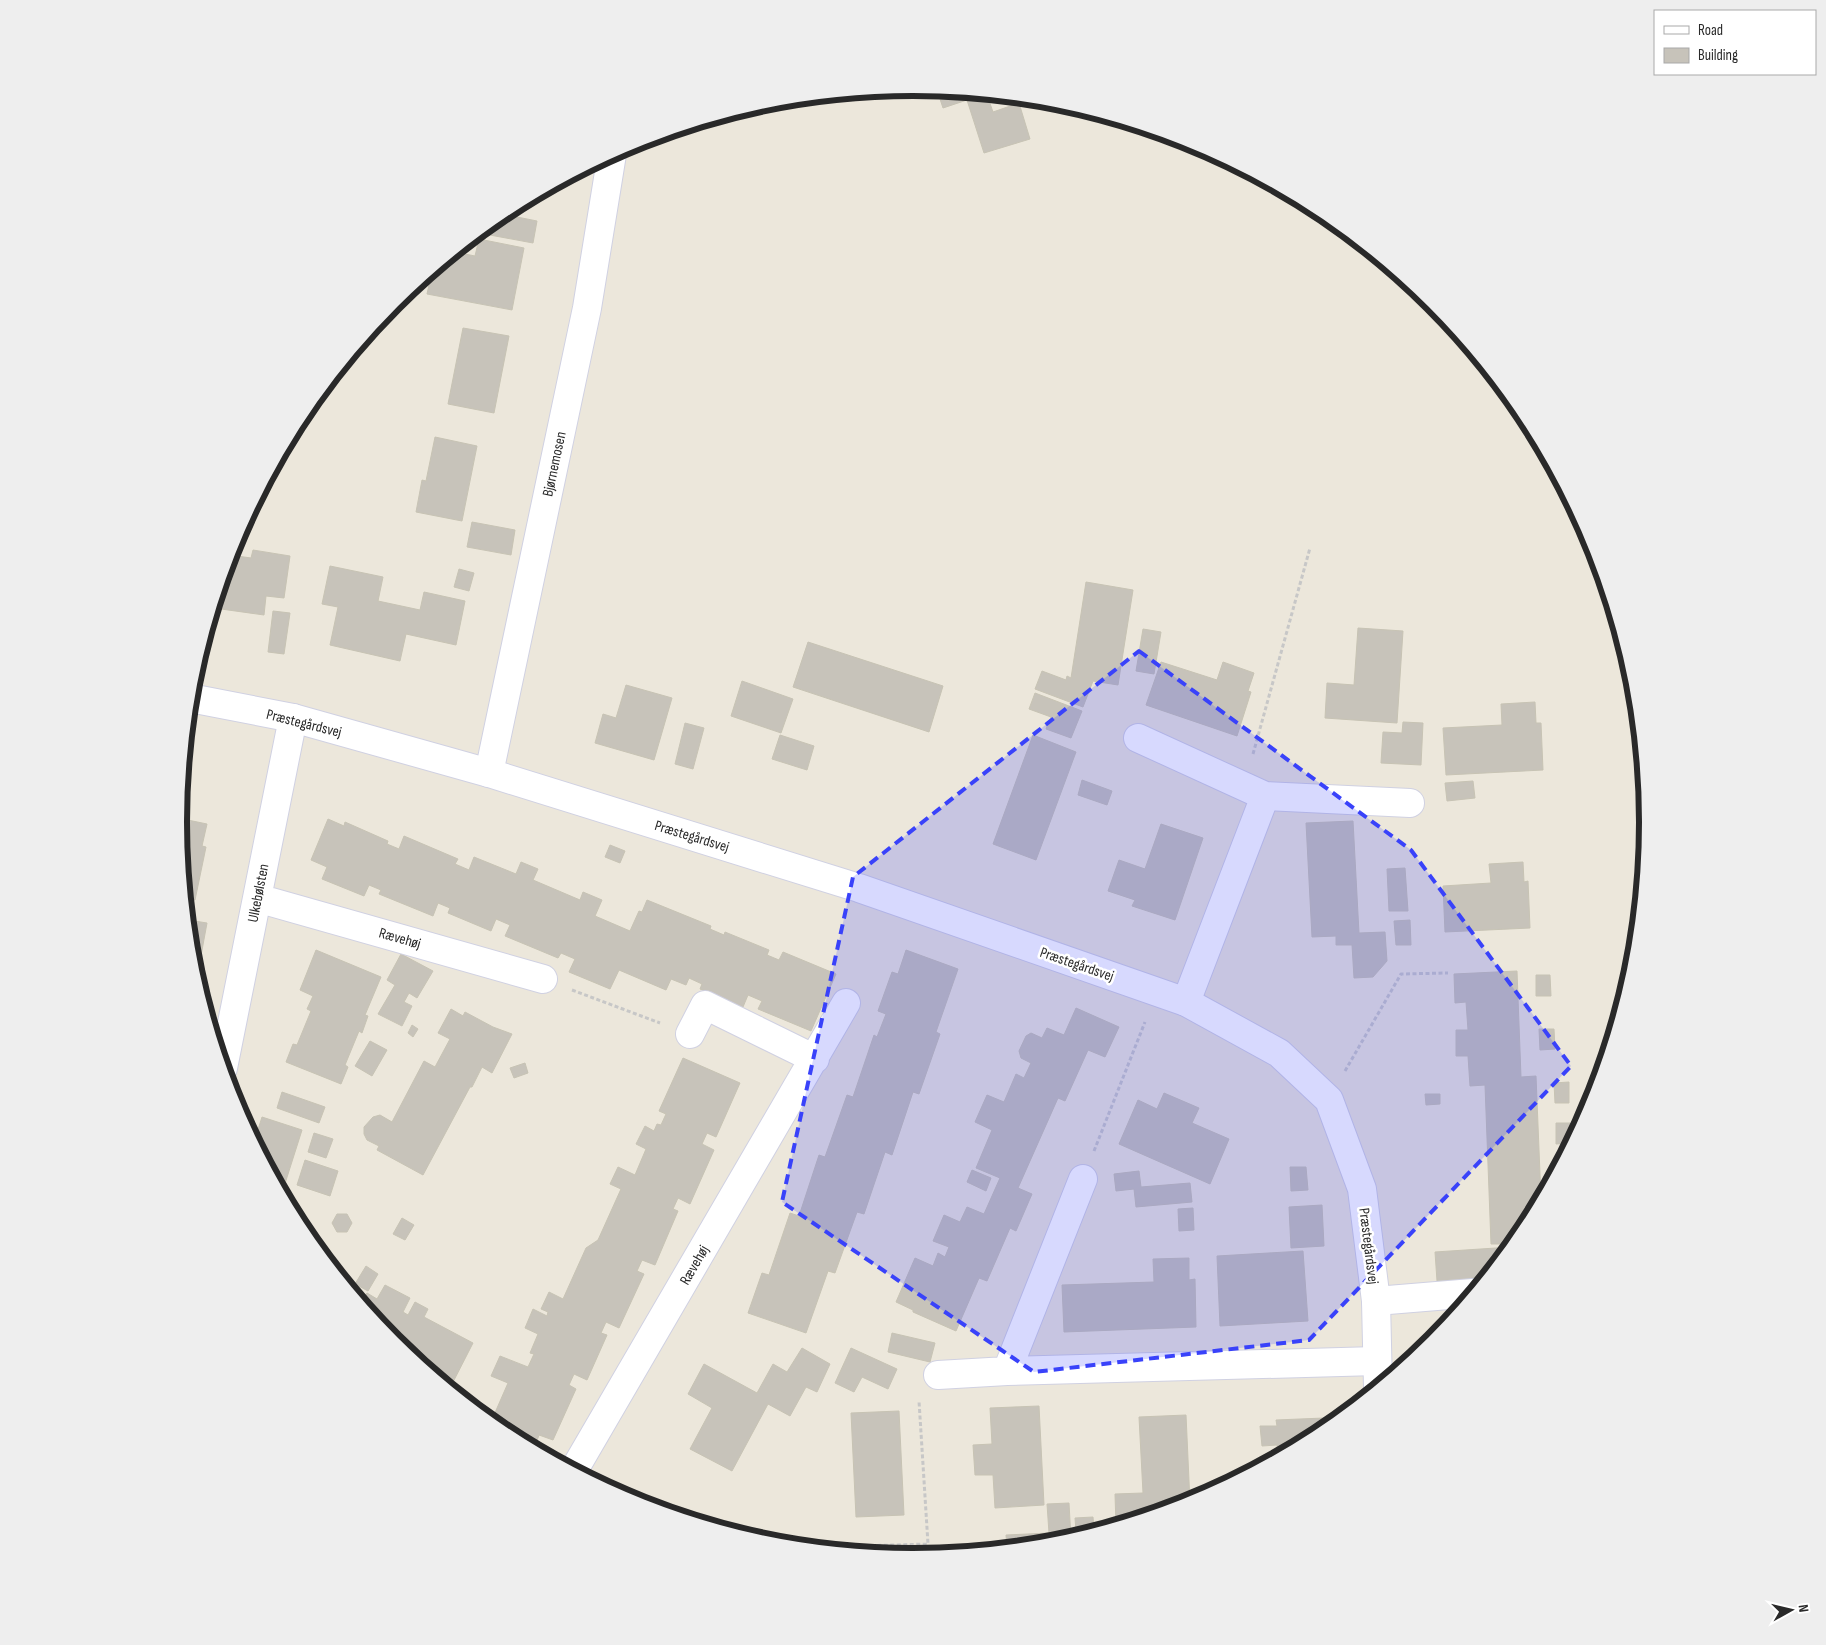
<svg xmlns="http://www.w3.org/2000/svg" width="1826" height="1645" font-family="'Sofia Sans Condensed',sans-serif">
  <rect width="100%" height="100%" fill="#ece7db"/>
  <path fill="#c7c3ba" stroke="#c7c3b4" d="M937,90l50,5 6,17 26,-9 11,36 -46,14 -17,-53 -24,8z
    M502,214l35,7 -4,22 -54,-10z
    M479,239l45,9 -12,62 -85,-16 5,-23 23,-19 20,4z
    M463,328l46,8 -15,77 -46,-9z
    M435,437l42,9 -15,75 -46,-9 6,-32 4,1z
    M472,522l43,8 -4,25 -44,-8z
    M253,550l37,6 -6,42 -18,-2 -2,19 -50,-7 16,-53 21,3z
    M330,566l53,11 -5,24 42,9 4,-18 41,9 -9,44 -50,-11 -6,27 -70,-16 8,-38 -16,-3z
    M459,569l15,4 -5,18 -15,-4z
    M1086,582l47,8 -15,95 -25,-4 -10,26 -48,-18 7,-18 24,9 1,-4 4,2z
    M273,611l17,2 -6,41 -16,-2z
    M1358,628l45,3 -6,92 -72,-5 2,-35 27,2z
    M1143,629l18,3 -7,42 -18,-3z
    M808,642l135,44 -14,46 -136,-45z
    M1161,662l56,18 6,-18 31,11 -6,18 3,1 -14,44 -91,-31z
    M742,681l51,18 -12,34 -50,-17z
    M626,685l46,13 -18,62 -59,-17 8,-29 13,4z
    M1035,693l47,18 -11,27 -25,-9 5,-12 -22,-8z
    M1535,702l1,21h5l2,47 -97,5 -3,-47 59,-3 -1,-21z
    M1403,722l20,1 -2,42 -40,-2 2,-31 19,1z
    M685,723l19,5 -11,41 -18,-5z
    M780,735l34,11 -7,24 -35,-11z
    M1033,735l43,17 -40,108 -43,-16z
    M1082,780l30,11 -5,14 -29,-10z
    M1473,781l2,17 -28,3 -2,-18z
    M178,818l29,6 -5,22 4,1 -11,53 -10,-2z
    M328,819l16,7 1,-4 43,19 -1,3 12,5 5,-13 54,23 -3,5 14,6 5,-13 42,17 5,-12 17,7 -5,11 47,20 3,-8 19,8 -7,16 35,15 9,-20 3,1 5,-12 64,26 -1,3 14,6 1,-3 44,18 -2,5 12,5 4,-8 53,22 -25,57 -53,-22 4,-8 -14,-6 -5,12 -43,-18 2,-5 -13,-6 -3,7 -15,-6 -5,11 -47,-20 -9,19 -41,-17 6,-13 -14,-6 -3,5 -53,-22 5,-11 -14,-6 -5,12 -43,-18 2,-5 -12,-5 -5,13 -54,-22 2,-4 -12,-5 -5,11 -42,-17 5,-12 -16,-7z
    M1353,821l6,112 26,-1 2,29 -14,16 -19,1 -2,-33h-16v-9l-24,1 -6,-114z
    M1161,824l42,14 -28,82 -43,-14 3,-6 -27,-9 11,-31 26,9z
    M610,845l15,6 -5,12 -15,-6z
    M1523,862l1,20 4,-1 2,47 -85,4 -2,-46 48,-3 -2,-19z
    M1405,868l3,43h-19l-2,-42z
    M188,920l19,3 -7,38 -9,-2z
    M1410,920l1,25h-15l-2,-24z
    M316,950l65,27 -16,38 3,1 -6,17 -3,-2 -14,34 3,2 -7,17 -55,-22 7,-18 4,1 14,-34 -4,-2 6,-13 -13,-6z
    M906,950l52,19 -22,63 4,2 -21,60 -6,-2 -21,63 -7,-3 -21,62 -7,-2 -22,61 -7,-2 -22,62 -58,-20 14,-40 7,2 21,-62 9,3 20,-61 6,2 22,-62 6,2 21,-62 3,2 9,-23 -8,-3 14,-39 6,2z
    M401,954l32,17 -16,27 -8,-5 -5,9 8,4 -10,20 -24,-12 17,-29 -8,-5z
    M1517,971l4,106 15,-1 5,123 -17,32 -10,13h-23l-6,-159 -15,1 -2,-30h-12v-26h12l-2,-28 -11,1 -1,-29z
    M1536,975h14l1,21h-15z
    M1076,1008l43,19 -14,30 -17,-7 -23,51 -7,-3 -40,90 14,6 -16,37 -6,-3 -23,53 -8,-3 -23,53 -43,-19v-2l-17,-8 19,-44 18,8 5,-13 7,4 4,-10 -16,-6 11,-26 16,7 7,-15 17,7 16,-36 -24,-10 16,-38 -17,-8 12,-27 17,7 12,-28 8,4 7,-15 -10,-5 -2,-7 7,-15 5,-3 11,5 5,-10 17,7z
    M451,1009l12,7 2,-4 28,15 19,7 -20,39 -10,-6 -10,20h-2l-47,88 -46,-25 2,-4 -12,-6 -3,-6v-7l9,-10 7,-2 12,7 32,-61 11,6 15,-28 -12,-6z
    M412,1025l6,4 -5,8 -5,-4z
    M1539,1029h15l1,20 -15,1z
    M370,1041l17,9 -15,26 -17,-10z
    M683,1058l57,25 -24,54 -9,-4 -5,11 12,6 -24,54 -12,-6 -5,11 5,2 -23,54 -13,-5 -5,11 7,3 -25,54 -13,-6 -5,11 6,2 -20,45 -13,-6 -5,11 7,4 -23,51 -14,-5 -5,14 -30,-16 -9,-7 4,-9 -5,-2 14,-32 -17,-7 9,-20 28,11 6,-13 -4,-1 8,-19 -13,-6 8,-19 14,7 1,-4 -7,-3 8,-17 14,7 23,-51 12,-8 23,-51 -11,-5 8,-17 17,8 11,-26 -10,-5 9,-18 9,5 3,-7 4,1 5,-11 -7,-3z
    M525,1063l3,10 -14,5 -4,-10z
    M1569,1082v21h-14l-1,-20z
    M282,1092l43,15 -6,16 -42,-15z
    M1164,1093l35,15 -7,15 37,16 -19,45 -91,-40 19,-44 19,9z
    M1425,1094h15v10l-14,1z
    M262,1117l40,13 -20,63 -28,-51z
    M1556,1123h14l1,20 -15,1z
    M314,1133l19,6 -7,19 -18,-6z
    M305,1160l33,11 -8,25 -33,-11z
    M1290,1167h16l2,23 -17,1z
    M972,1170l19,8 -5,13 -19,-9z
    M1139,1171l2,16 49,-4 2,19 -56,5 -2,-18 -18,2 -2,-17z
    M1322,1205l2,41 -33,2 -2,-41z
    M1193,1208l1,22 -15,1 -1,-22z
    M337,1214h10l5,9 -5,9h-10l-5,-9z
    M402,1218l12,7 -9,15 -12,-6z
    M1511,1247l-26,31 -48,3 -2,-29z
    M1303,1251l5,70 -88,5 -3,-70z
    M1189,1258v22l6,-1 1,48 -132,5 -2,-47 92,-3 -1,-23z
    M366,1266l12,8 -10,17 -13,-7z
    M385,1285l25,13 -7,14 5,3 7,-13 13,7 -4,8 49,26 -23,45 -57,-46 -32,-39 6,-10 10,6z
    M892,1333l43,10 -5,19 -42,-10z
    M802,1348l28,16 -13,28 -11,-5 -16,29 -22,-12 -36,67 -42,-22 22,-41 -24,-14 16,-30 53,29 16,-29 14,8z
    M851,1348l46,21 -9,20 -26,-12 -8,15 -19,-9z
    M1039,1406l5,99 -49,3 -2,-33h-18l-2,-30 19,-1 -2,-36z
    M899,1411l5,104 -48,2 -5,-104z
    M1186,1415l4,88 -74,22 -1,-31 28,-1 -4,-76z
    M1324,1418l1,13 -47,26 -1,-12 -15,1 -2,-20h17l-1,-6z
    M1069,1503l2,36 -15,4 -49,5 -1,-13 43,-2 -2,-29z
    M1093,1517l1,12 -18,2 -1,-13z"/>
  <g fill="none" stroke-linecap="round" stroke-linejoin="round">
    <g stroke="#d0d1e2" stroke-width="30">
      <path id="street" d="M1138,738l127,58 145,7
        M489,773l98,-465 25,-154
        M257,898l286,81
        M1186,1002l79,-206
        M690,1034l15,-29 110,54
        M223,1068l70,-350
        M1376,1301l97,-8
        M1007,1371l76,-192
        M938,1375l69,-4 370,-10
        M574,1470l272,-467"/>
    </g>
    <g stroke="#d0d1e2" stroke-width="30">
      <path id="secondary" d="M190,698l103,20 196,55 370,115 327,114 93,51 50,47 33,89 14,112 2,86"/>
    </g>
    <path stroke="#c7c7c7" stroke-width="3" stroke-dasharray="4 2.5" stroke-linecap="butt" d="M1253,754l57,-206
      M572,990l88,33
      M1345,1071l56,-97 47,-1
      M1094,1151l51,-129
      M855,1552l3,-6 70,-2 -9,-143"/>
    <use href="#street" stroke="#fff" stroke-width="28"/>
    <use href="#secondary" stroke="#fff" stroke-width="28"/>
  </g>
  <path fill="#3942fa" fill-opacity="0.2" stroke="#3942fa" stroke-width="4" stroke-dasharray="10 6" stroke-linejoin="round" d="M1139,651l272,199 160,216 -262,274 -275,32 -252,-170 71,-325z"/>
  <g text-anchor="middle" stroke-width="5" stroke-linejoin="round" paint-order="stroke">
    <g font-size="15" fill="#292929" stroke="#fff">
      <text transform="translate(554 464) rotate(-78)" y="5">Bjørnemosen</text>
      <text transform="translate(304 723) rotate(14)" y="5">Præstegårdsvej</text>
      <text transform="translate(692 836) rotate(17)" y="5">Præstegårdsvej</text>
      <text transform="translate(258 893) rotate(-79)" y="5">Ulkebølsten</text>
      <text transform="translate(400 938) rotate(16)" y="5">Rævehøj</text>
      <text transform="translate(1077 964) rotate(19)" y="5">Præstegårdsvej</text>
      <text transform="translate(1369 1246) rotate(83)" y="5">Præstegårdsvej</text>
      <text transform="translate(694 1265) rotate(-60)" y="5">Rævehøj</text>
    </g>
  </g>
  <path d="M0 0H1826V1645H0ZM187 822a726 726 0 1 1 1452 0a726 726 0 1 1-1452 0Z" fill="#eee" fill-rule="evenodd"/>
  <path fill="none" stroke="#292929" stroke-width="6" d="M187 822a726 726 0 1 1 1452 0a726 726 0 1 1-1452 0Z"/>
  <rect x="1654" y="10" width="162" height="65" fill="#ffffff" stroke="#a9a9a9"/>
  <rect x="1664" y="26" width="25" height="8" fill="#ffffff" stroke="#a9a9a9"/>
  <text x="1698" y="35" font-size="15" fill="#292929">Road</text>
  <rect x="1664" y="48" width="25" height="15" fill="#c7c3ba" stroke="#a9a9a9"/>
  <text x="1698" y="60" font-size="15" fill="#292929">Building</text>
  <g transform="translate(1791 1610) rotate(82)" stroke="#ffffff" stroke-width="4" paint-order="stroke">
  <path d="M0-4L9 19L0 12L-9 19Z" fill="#292929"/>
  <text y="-8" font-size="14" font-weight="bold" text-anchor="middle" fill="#292929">N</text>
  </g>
</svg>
